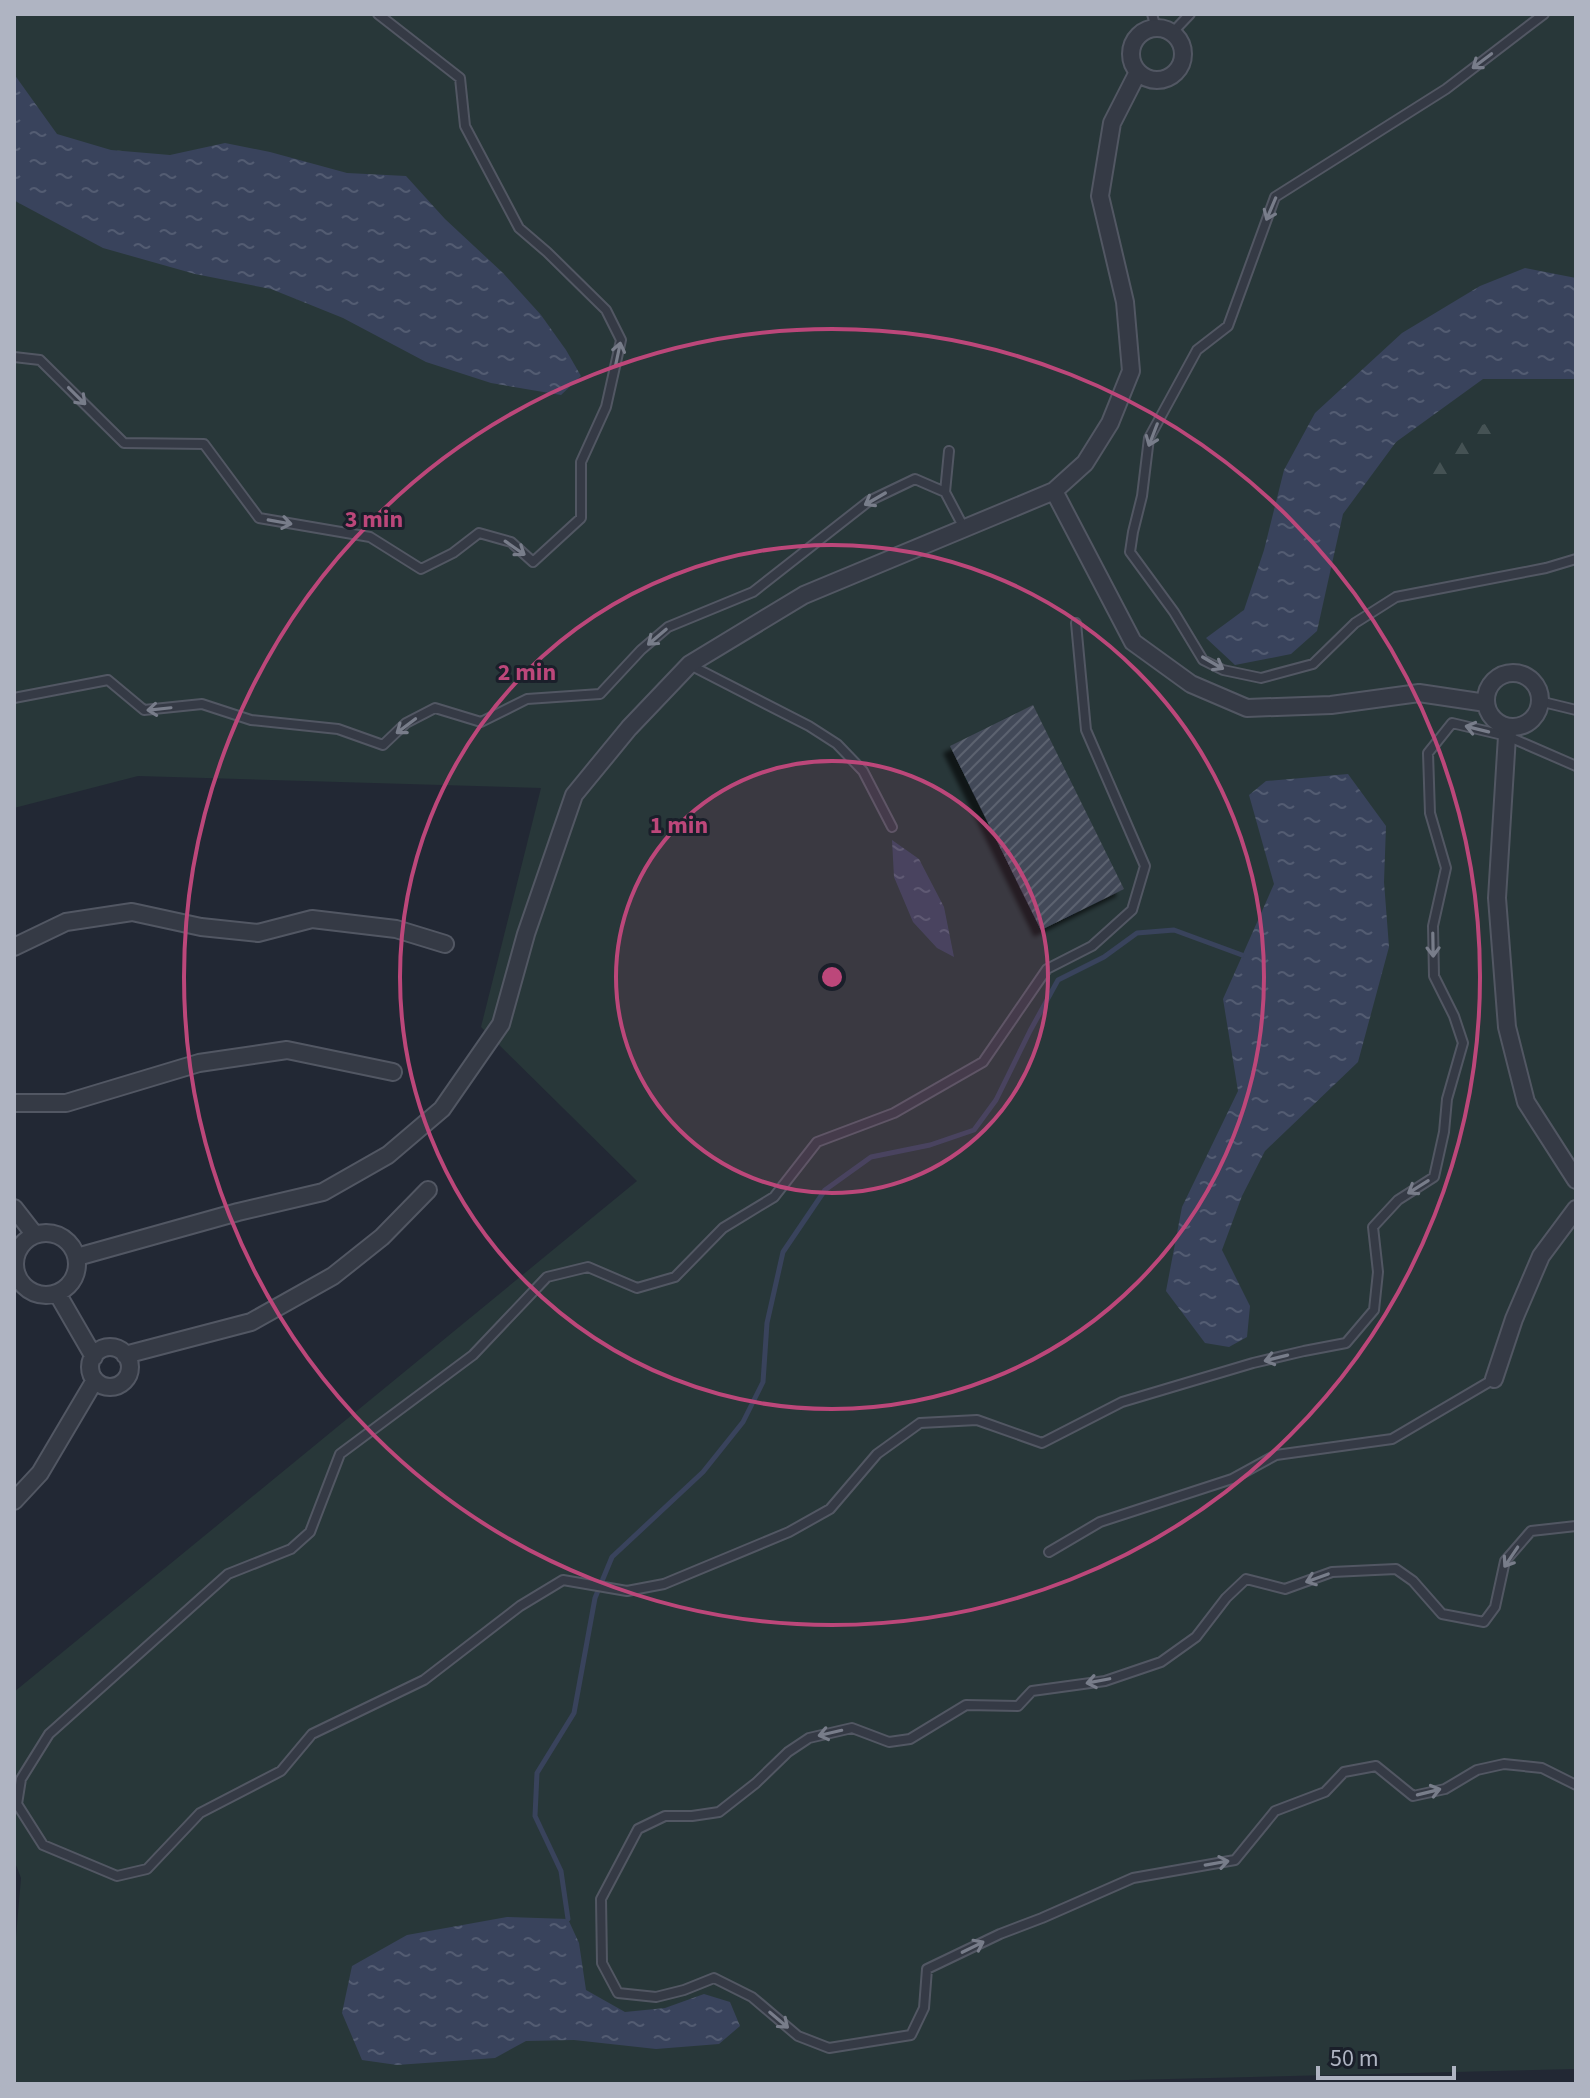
<svg xmlns="http://www.w3.org/2000/svg" width="1590" height="2098" font-family="'Source Sans 3',sans-serif">
  <defs>
    <pattern id="forest-firs" width="22" height="20" patternUnits="userSpaceOnUse" patternTransform="scale(2)"><rect width="22" height="20" fill="#283739"/><path d="M5 1l3.5 6h-7zM16 11l3.5 6h-7z" fill="#455254"/></pattern>
    <pattern id="water-ripples" width="26" height="14" patternUnits="userSpaceOnUse" patternTransform="scale(2)"><rect width="26" height="14" fill="#39435c"/><path d="M2 4q2-2 4 0t4 0M15 11q2-2 4 0t4 0" fill="none" stroke="#535c72"/></pattern>
    <pattern id="building-hatch" width="6" height="6" patternUnits="userSpaceOnUse" patternTransform="scale(2)"><rect width="6" height="6" fill="#434a59"/><path d="M-1 1l2-2M0 6l6-6M5 7l2-2" fill="none" stroke="#5c626f"/></pattern>
    <filter id="shadow"><feDropShadow dx="-7" dy="7" stdDeviation="2" flood-color="#0009"/></filter>
  </defs>
  <rect width="100%" height="100%" fill="#222834"/>
  <path fill="#283739" d="M14,14h1562v2055l-608,15h-954v-124l7,-82 -7,-18v-168l623,-511 -156,-154 60,-239 -403,-12 -124,32z"/>
  <path fill="url(#forest-firs)" d="M1485,424l10,15 -14,24 -32,14 -21,14 -14,-16 44,-27 12,-19z"/>
  <path fill="url(#water-ripples)" d="M14,74l43,60 54,16 59,5 55,-12 45,9 77,21 59,3 39,43 58,54 38,42 25,35 15,26 -20,19 -70,-12 -65,-21 -83,-44 -72,-29 -76,-15 -92,-26 -86,-46 -3,-3z
    M1525,268l51,10v101h-93l-87,63 -53,72 -26,117 -26,23 -56,11 -29,-27 38,-28 20,-60 20,-80 31,-57 87,-80 78,-47z
    M1348,774l38,52 -2,56 5,65 -31,115 -93,89 -23,45 -20,54 28,56 -3,31 -18,10 -24,-4 -39,-52 16,-84 56,-116 -15,-92 51,-115 -25,-89 17,-14z
    M892,840l27,19 25,48 10,50 -17,-9 -24,-26 -19,-45z
    M507,1917l61,2 11,24 7,47 39,22 40,-4 39,-14 26,8 10,24 -21,18 -63,5 -82,-9 -48,1 -31,17 -98,7 -35,-5 -20,-47 10,-47 55,-31z"/>
  <g fill="none" stroke-linecap="round" stroke-linejoin="round">
    <path stroke="#39435c" stroke-width="5" d="M568,1919l-7,-48 -26,-55 2,-43 37,-60 21,-115 17,-41 91,-85 40,-50 20,-40 4,-59 16,-71 42,-62 46,-33 59,-12 44,-15 22,-30 34,-69 28,-51 46,-23 33,-24 37,-3 68,25"/>
  </g>
  <path fill="url(#building-hatch)" filter="url(#shadow)" d="M1033,705l91,184 -83,41 -91,-184z"/>
  <g fill="none" stroke-linecap="round" stroke-linejoin="round">
    <g stroke="#525763" stroke-width="12">
      <path id="lane" d="M1152,14l4,14
        M1544,14l-98,75 -171,108 -47,129 -31,24 -48,88 -7,58 -9,36 -3,20 44,60 29,48 20,10 38,8 52,-14 42,-41 41,-26 150,-29 30,-9
        M1172,33l18,-19
        M14,357l26,3 84,83 80,1 55,74 111,19 51,32 32,-16 26,-20 32,9 22,20 48,-44v-56l25,-55 15,-67 -15,-30 -59,-58 -28,-24 -54,-102 -5,-48 -82,-64
        M949,451l-4,41 19,36
        M1076,623l10,107 59,136 -13,44 -40,36 -45,23 -64,93 -89,51 -77,29 -43,55 -51,31 -48,49 -38,11 -49,-21 -41,10 -74,78 -133,99 -30,78 -19,17 -63,25 -179,160 -28,45 -4,25 26,41 74,31 30,-7 53,-56 81,-42 31,-37 112,-54 96,-74 43,-26 64,11 37,-7 125,-52 41,-23 47,-55 43,-31 57,-3 65,23 80,-41 131,-39 51,-12 42,-8 28,-33 4,-38 -5,-45 25,-27 36,-23 10,-45 3,-33 16,-56 -9,-27 -20,-40 -1,-50 13,-58 -16,-55 -2,-60 24,-30 55,13 69,30
        M690,665l119,61 28,18 26,27 29,56
        M14,698l94,-18 36,30 58,-6 49,16 87,9 45,16 23,-22 29,-15 46,14 46,-23 73,-5 41,-44 27,-23 85,-35 116,-91 46,-22 30,13
        M1539,701l37,9
        M1576,1526l-45,5 -26,30 -10,46 -11,15 -42,-8 -29,-33 -17,-12 -64,3 -47,17 -39,-10 -20,19 -30,39 -35,25 -56,19 -73,10 -14,15 -52,-1 -56,34 -21,3 -37,-14 -43,10 -21,14 -32,31 -37,29 -27,4h-27l-27,13 -37,70 1,64 16,30 38,4 28,-7 30,-12 38,19 46,39 31,12 82,-13 13,-27 3,-39 73,-35 42,-16 91,-40 102,-18 40,-49 50,-19 19,-20 32,-6 37,30 32,-7 32,-19 27,-6 38,4 34,17
        M1049,1552l51,-30 132,-43 44,-24 116,-16 102,-60"/>
    </g>
    <g stroke="#525763" stroke-width="20">
      <path id="street" d="M1131 54a26 26 0 1 1 52 0a26 26 0 1 1-52 0Z
        M1054,491l79,151 58,42 56,24 84,-3 88,-12 67,10
        M1486 700a27 27 0 1 1 54 0a27 27 0 1 1-54 0Z
        M1510,727l-3,9 -10,162 10,129 19,75 50,78
        M14,947l52,-25 66,-10 69,15 57,6 54,-14 84,10 49,15
        M14,1103h52l133,-40 88,-13 106,22
        M14,1208l21,27
        M15 1264a31 31 0 1 1 62 0a31 31 0 1 1-62 0Z
        M77,1257l161,-45 85,-20 65,-37 54,-46 59,-85 25,-90 48,-139 55,-67 61,-64 114,-69 250,-104 31,-28 25,-40 21,-52 -6,-69 -25,-106 12,-73 26,-51
        M57,1293l37,64
        M90 1367a20 20 0 1 1 40 0a20 20 0 1 1-40 0Z
        M125,1355l126,-33 82,-46 49,-39 46,-47
        M1494,1379l20,-60 27,-63 35,-47
        M14,1501l26,-28 55,-93"/>
    </g>
    <use href="#lane" stroke="#353a45" stroke-width="8"/>
    <use href="#street" stroke="#353a45" stroke-width="16"/>
  </g>
  <defs><path id="oneway-shaft" d="M-6 0H5M1.5-3L5.5 0L1.5 3" fill="none" stroke-width="1.6" stroke-linecap="round" stroke-linejoin="round" transform="scale(2)"/></defs>
  <g stroke="#787d8a">
    <use href="#oneway-shaft" transform="translate(1482 61) rotate(143)"/>
    <use href="#oneway-shaft" transform="translate(1271 209) rotate(113)"/>
    <use href="#oneway-shaft" transform="translate(618 354) rotate(-78)"/>
    <use href="#oneway-shaft" transform="translate(77 396) rotate(45)"/>
    <use href="#oneway-shaft" transform="translate(1153 435) rotate(111)"/>
    <use href="#oneway-shaft" transform="translate(875 499) rotate(150)"/>
    <use href="#oneway-shaft" transform="translate(280 522) rotate(10)"/>
    <use href="#oneway-shaft" transform="translate(515 548) rotate(35)"/>
    <use href="#oneway-shaft" transform="translate(657 637) rotate(140)"/>
    <use href="#oneway-shaft" transform="translate(1213 663) rotate(30)"/>
    <use href="#oneway-shaft" transform="translate(159 709) rotate(174)"/>
    <use href="#oneway-shaft" transform="translate(406 726) rotate(143)"/>
    <use href="#oneway-shaft" transform="translate(1477 729) rotate(-166)"/>
    <use href="#oneway-shaft" transform="translate(1433 945) rotate(89)"/>
    <use href="#oneway-shaft" transform="translate(1418 1187) rotate(148)"/>
    <use href="#oneway-shaft" transform="translate(1276 1358) rotate(166)"/>
    <use href="#oneway-shaft" transform="translate(1511 1557) rotate(124)"/>
    <use href="#oneway-shaft" transform="translate(1317 1578) rotate(160)"/>
    <use href="#oneway-shaft" transform="translate(1098 1681) rotate(169)"/>
    <use href="#oneway-shaft" transform="translate(830 1733) rotate(167)"/>
    <use href="#oneway-shaft" transform="translate(1429 1792) rotate(-14)"/>
    <use href="#oneway-shaft" transform="translate(1217 1863) rotate(-10)"/>
    <use href="#oneway-shaft" transform="translate(973 1947) rotate(-26)"/>
    <use href="#oneway-shaft" transform="translate(779 2020) rotate(40)"/>
  </g>
  <circle cx="832" cy="977" r="216" fill="#bc477a" fill-opacity=".12"/>
  <g fill="none" stroke="#bc477a" stroke-width="4">
    <circle cx="832" cy="977" r="216"/>
    <circle cx="832" cy="977" r="432"/>
    <circle cx="832" cy="977" r="648"/>
  </g>
  <circle cx="832" cy="977" r="12" fill="#bc477a" stroke="#1a1f2a" stroke-width="4"/>
  <g font-size="24" text-anchor="middle" font-weight="bold" fill="#bc477a" stroke="#1a1f2a" stroke-width="6" stroke-linejoin="round" paint-order="stroke">
    <text x="374" y="527">3 min</text>
    <text x="527" y="680">2 min</text>
    <text x="679" y="833">1 min</text>
  </g>
  <rect width="1590" height="2098" fill="none" stroke="#afb4c2" stroke-width="32"/>
  <path d="M1318 2066v12h136v-12" fill="none" stroke="#afb4c2" stroke-width="4"/>
  <text x="1330" y="2066" font-size="24" fill="#afb4c2" stroke="#1a1f2a" stroke-width="6" paint-order="stroke">50 m</text>
</svg>
